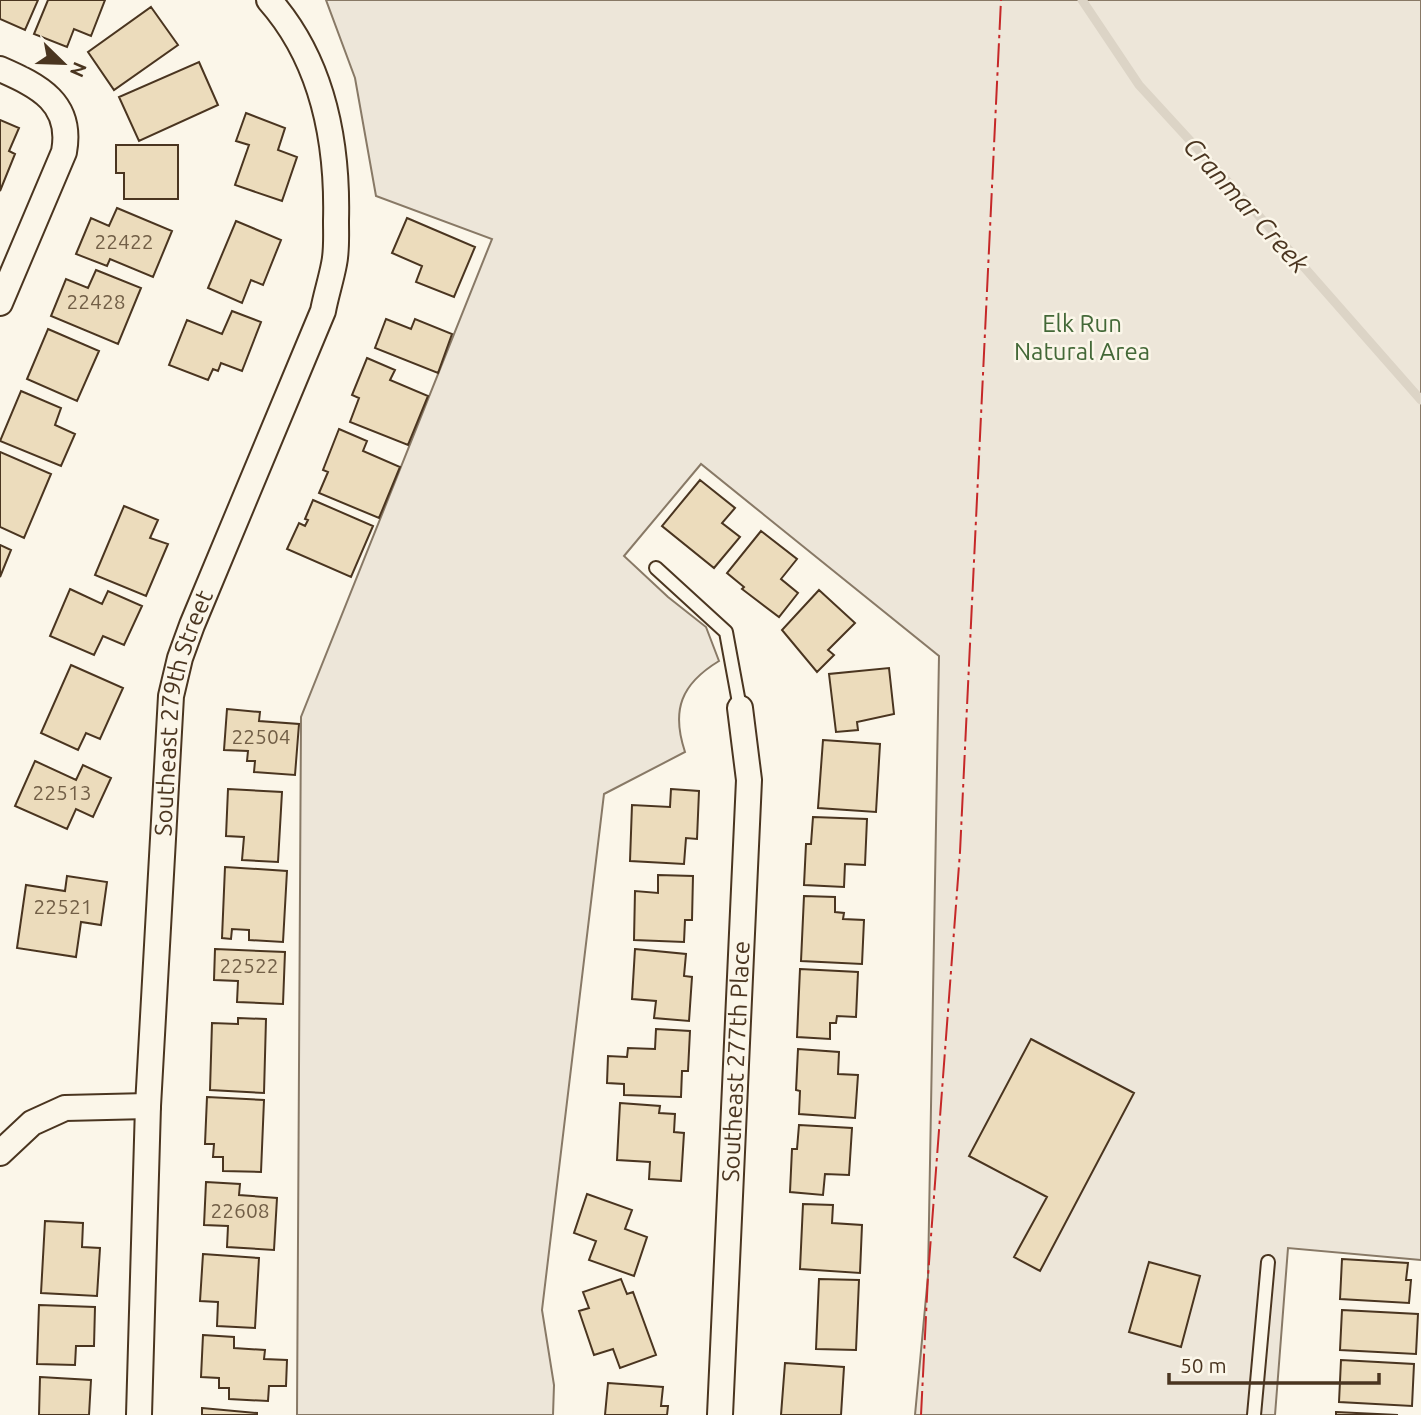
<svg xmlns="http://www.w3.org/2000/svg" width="1421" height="1415" font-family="Ubuntu,sans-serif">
  <rect width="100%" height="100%" fill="#fbf6e9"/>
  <path fill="#ede6d9" stroke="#887966" stroke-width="2" d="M326,0h1095v1260l-133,-12 -13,167h-360l13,-139 11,-620 -238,-192 -77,92 44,41 38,30 13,34c-38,23 -48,49 -34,91l-81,42 -62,516 12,75 -1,30h-256l4,-698 191,-478 -116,-43 -21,-118z"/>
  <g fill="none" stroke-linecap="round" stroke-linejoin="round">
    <path stroke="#dcd4c6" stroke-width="9" d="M1082,0l57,85 113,123 169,192"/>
  </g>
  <path fill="#ecdcbc" stroke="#4a3520" stroke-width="2" d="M0,0h38l-13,30 -25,-11z
    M48,0h57l-14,36 -17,-7 -7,18 -33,-13z
    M151,7l27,38 -64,45 -26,-38z
    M199,62l19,43 -79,36 -20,-44z
    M246,113l39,15 -7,22 19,7 -15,44 -47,-16 14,-40 -13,-4z
    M0,120l19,8 -10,23 6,3 -15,37z
    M116,145h62v54h-54v-26h-8z
    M117,208l55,23 -19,46 -43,-18 -3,7 -31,-12 15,-36 18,8z
    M407,218l68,29 -21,50 -38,-15 6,-16 -30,-13z
    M236,221l45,19 -18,45 -12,-5 -9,23 -34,-15z
    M96,270l45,18 -23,56 -67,-28 15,-37 22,9z
    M232,311l29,11 -19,49 -21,-8 -3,8 -5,-2 -5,11 -39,-15 18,-45 35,14z
    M386,319l25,10 4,-10 37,15 -14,39 -63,-25z
    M48,329l51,22 -22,50 -50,-22z
    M367,358l28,12 -5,10 38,16 -20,49 -58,-23 9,-24 -7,-3z
    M21,391l40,17 -6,17 20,9 -14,32 -61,-25z
    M339,429l28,12 -4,10 37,16 -21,51 -60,-25 9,-21 -5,-2z
    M0,452l51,22 -27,64 -24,-11z
    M700,480l35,28 -13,15 18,14 -26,31 -52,-42z
    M313,500l60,26 -22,51 -64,-28 12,-26 6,3 3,-6 -3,-1z
    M124,506l34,14 -8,18 18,6 -22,52 -51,-21z
    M761,531l36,28 -16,20 17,14 -19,24 -37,-28 2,-2 -17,-14z
    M0,545l11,5 -11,27z
    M70,589l32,15 6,-13 34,15 -18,39 -21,-9 -9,19 -44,-19z
    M819,590l36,33 -27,27 6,5 -17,17 -35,-42z
    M71,665l52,23 -23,51 -14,-6 -8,17 -37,-17z
    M889,668l5,46 -37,8 1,8 -22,2 -7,-58z
    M227,709l33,3 -1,9 40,3 -4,51 -41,-3 1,-11h-8l1,-10 -24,-1z
    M823,740l57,4 -4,68 -58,-4z
    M35,761l41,19 7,-15 28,13 -18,39 -17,-8 -9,20 -52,-23z
    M228,789l54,3 -4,70 -36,-2 2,-23 -18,-1z
    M671,789l28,2 -2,48 -11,-1 -2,26 -54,-3 2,-56 38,2z
    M813,817l54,2 -2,46 -20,-1 -1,23 -40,-2 2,-41h5z
    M225,867l62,4 -4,71 -34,-2v-10l-17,-1 -1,10 -9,-1z
    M658,875l35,1 -1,44h-7l-1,22 -50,-2 1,-49 23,2z
    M67,876l40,6 -6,43 -20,-3 -5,35 -59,-9 9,-63 39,6z
    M804,896l31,1v15l9,1 -1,6 21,1 -2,44 -61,-3z
    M215,949l70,3 -2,52 -46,-2 1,-21 -24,-1z
    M635,949l51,5 -2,22 8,1 -3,44 -35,-3 2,-17 -24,-2z
    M800,969l58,3 -2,45 -19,-1 -1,7h-6v16l-33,-2z
    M238,1018l28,1 -2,74 -54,-3 2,-67 26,1z
    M656,1029l34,2 -2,40h-6l-1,26 -57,-2v-11l-17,-1 1,-27 19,1 1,-9 27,1z
    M1031,1039l103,54 -94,178 -26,-14 33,-60 -78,-41z
    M798,1049l41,3 -1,22 20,1 -3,43 -56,-4 1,-23 -4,-1z
    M207,1097l57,3 -3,72 -38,-1v-14h-10l1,-13h-9z
    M620,1103l40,3 -1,7 16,1 -1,18 10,1 -3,48 -32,-2 1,-17 -33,-2z
    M799,1125l53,3 -3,47 -24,-1 -2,21 -33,-3 2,-43h5z
    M206,1182l34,2 -1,11 38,3 -3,52 -47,-3 1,-21 -24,-1z
    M587,1194l45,16 -7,19 22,8 -13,39 -45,-16 7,-19 -22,-8z
    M803,1204l30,1 -1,18 30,2 -2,48 -60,-4z
    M45,1221l38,2 -1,24 18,1 -3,48 -56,-3z
    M203,1254l56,4 -4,70 -38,-2 1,-24 -18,-1z
    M1342,1259l66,4 -2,17h5l-2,23 -69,-4z
    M1149,1262l51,14 -19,71 -52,-15z
    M621,1279l6,15 6,-2 23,63 -36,13 -7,-19 -19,6 -15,-44 10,-3 -6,-16z
    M819,1279l40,1 -3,70 -40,-1z
    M39,1305l56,2 -1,39h-18l-1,19 -38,-1z
    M1342,1310l76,4 -2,40 -76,-4z
    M203,1335l31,2v11l31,2 -1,9 23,1 -1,26h-17l-1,15 -39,-2v-11h-10v-10l-18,-1z
    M1341,1360l73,4 -2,42 -73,-4z
    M785,1363l59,4 -3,48h-60z
    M40,1377l51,3 -2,35h-50z
    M608,1383l55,4 -2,19h7l-1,9h-62z
    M202,1408l55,5v2h-55z
    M1336,1412l62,3h-62z"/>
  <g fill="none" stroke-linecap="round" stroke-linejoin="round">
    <g stroke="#4a3520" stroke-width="16">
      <path id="lane" d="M656,568l70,64 14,76
        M1254,1415l14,-153"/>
    </g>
    <g stroke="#4a3520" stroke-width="28">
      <g id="street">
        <path d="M0,69c39,17 73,34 64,83l-64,151"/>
        <path d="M0,1153l32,-30 33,-15 83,-2"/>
        <path id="s1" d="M139,1415l9,-309 23,-410 9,-38 12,-33 131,-314c3,-16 8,-31 11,-47 3,-14 2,-29 2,-43 2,-79 -13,-160 -67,-221"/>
        <path id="s2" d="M720,1415l29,-635 -9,-72"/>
      </g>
    </g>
    <use href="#lane" stroke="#fbf6e9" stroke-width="12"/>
    <use href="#street" stroke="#fbf6e9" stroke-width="24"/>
    <path stroke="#c62828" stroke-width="2" stroke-dasharray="24 5 3.5 5" stroke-linecap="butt" d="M921,1415l7,-139 32,-424 41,-852"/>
  </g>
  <g text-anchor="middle" stroke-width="5" stroke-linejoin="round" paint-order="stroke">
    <g font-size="21" fill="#725f47">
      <text x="124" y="249">22422</text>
      <text x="96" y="309">22428</text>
      <text x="261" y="744">22504</text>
      <text x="62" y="800">22513</text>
      <text x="63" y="914">22521</text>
      <text x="249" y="973">22522</text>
      <text x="240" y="1218">22608</text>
    </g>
    <g font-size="24" fill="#436837" stroke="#fbf6e9">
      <text x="1082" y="332">Elk Run<tspan x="1082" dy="28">Natural Area</tspan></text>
    </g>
    <g font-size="24" fill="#4a3520" stroke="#fbf6e9">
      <text dy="8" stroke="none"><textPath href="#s1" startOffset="705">Southeast 279th Street</textPath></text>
      <text dy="8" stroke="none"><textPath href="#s2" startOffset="354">Southeast 277th Place</textPath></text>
    </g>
    <g font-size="26" font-style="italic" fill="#4a3520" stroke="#fbf6e9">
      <text transform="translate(1246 205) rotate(48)" y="9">Cranmar Creek</text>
    </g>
  </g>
  <g transform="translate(63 63) rotate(113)" stroke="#fbf6e9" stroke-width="5" paint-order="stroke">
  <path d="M0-5L12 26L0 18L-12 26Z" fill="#4a3520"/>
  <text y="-10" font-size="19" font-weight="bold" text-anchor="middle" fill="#4a3520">N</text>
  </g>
  <path d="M1169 1373v10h210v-10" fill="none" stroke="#4a3520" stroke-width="3.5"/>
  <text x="1180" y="1373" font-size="21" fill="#4a3520" stroke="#fbf6e9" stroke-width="5" paint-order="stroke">50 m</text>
</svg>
